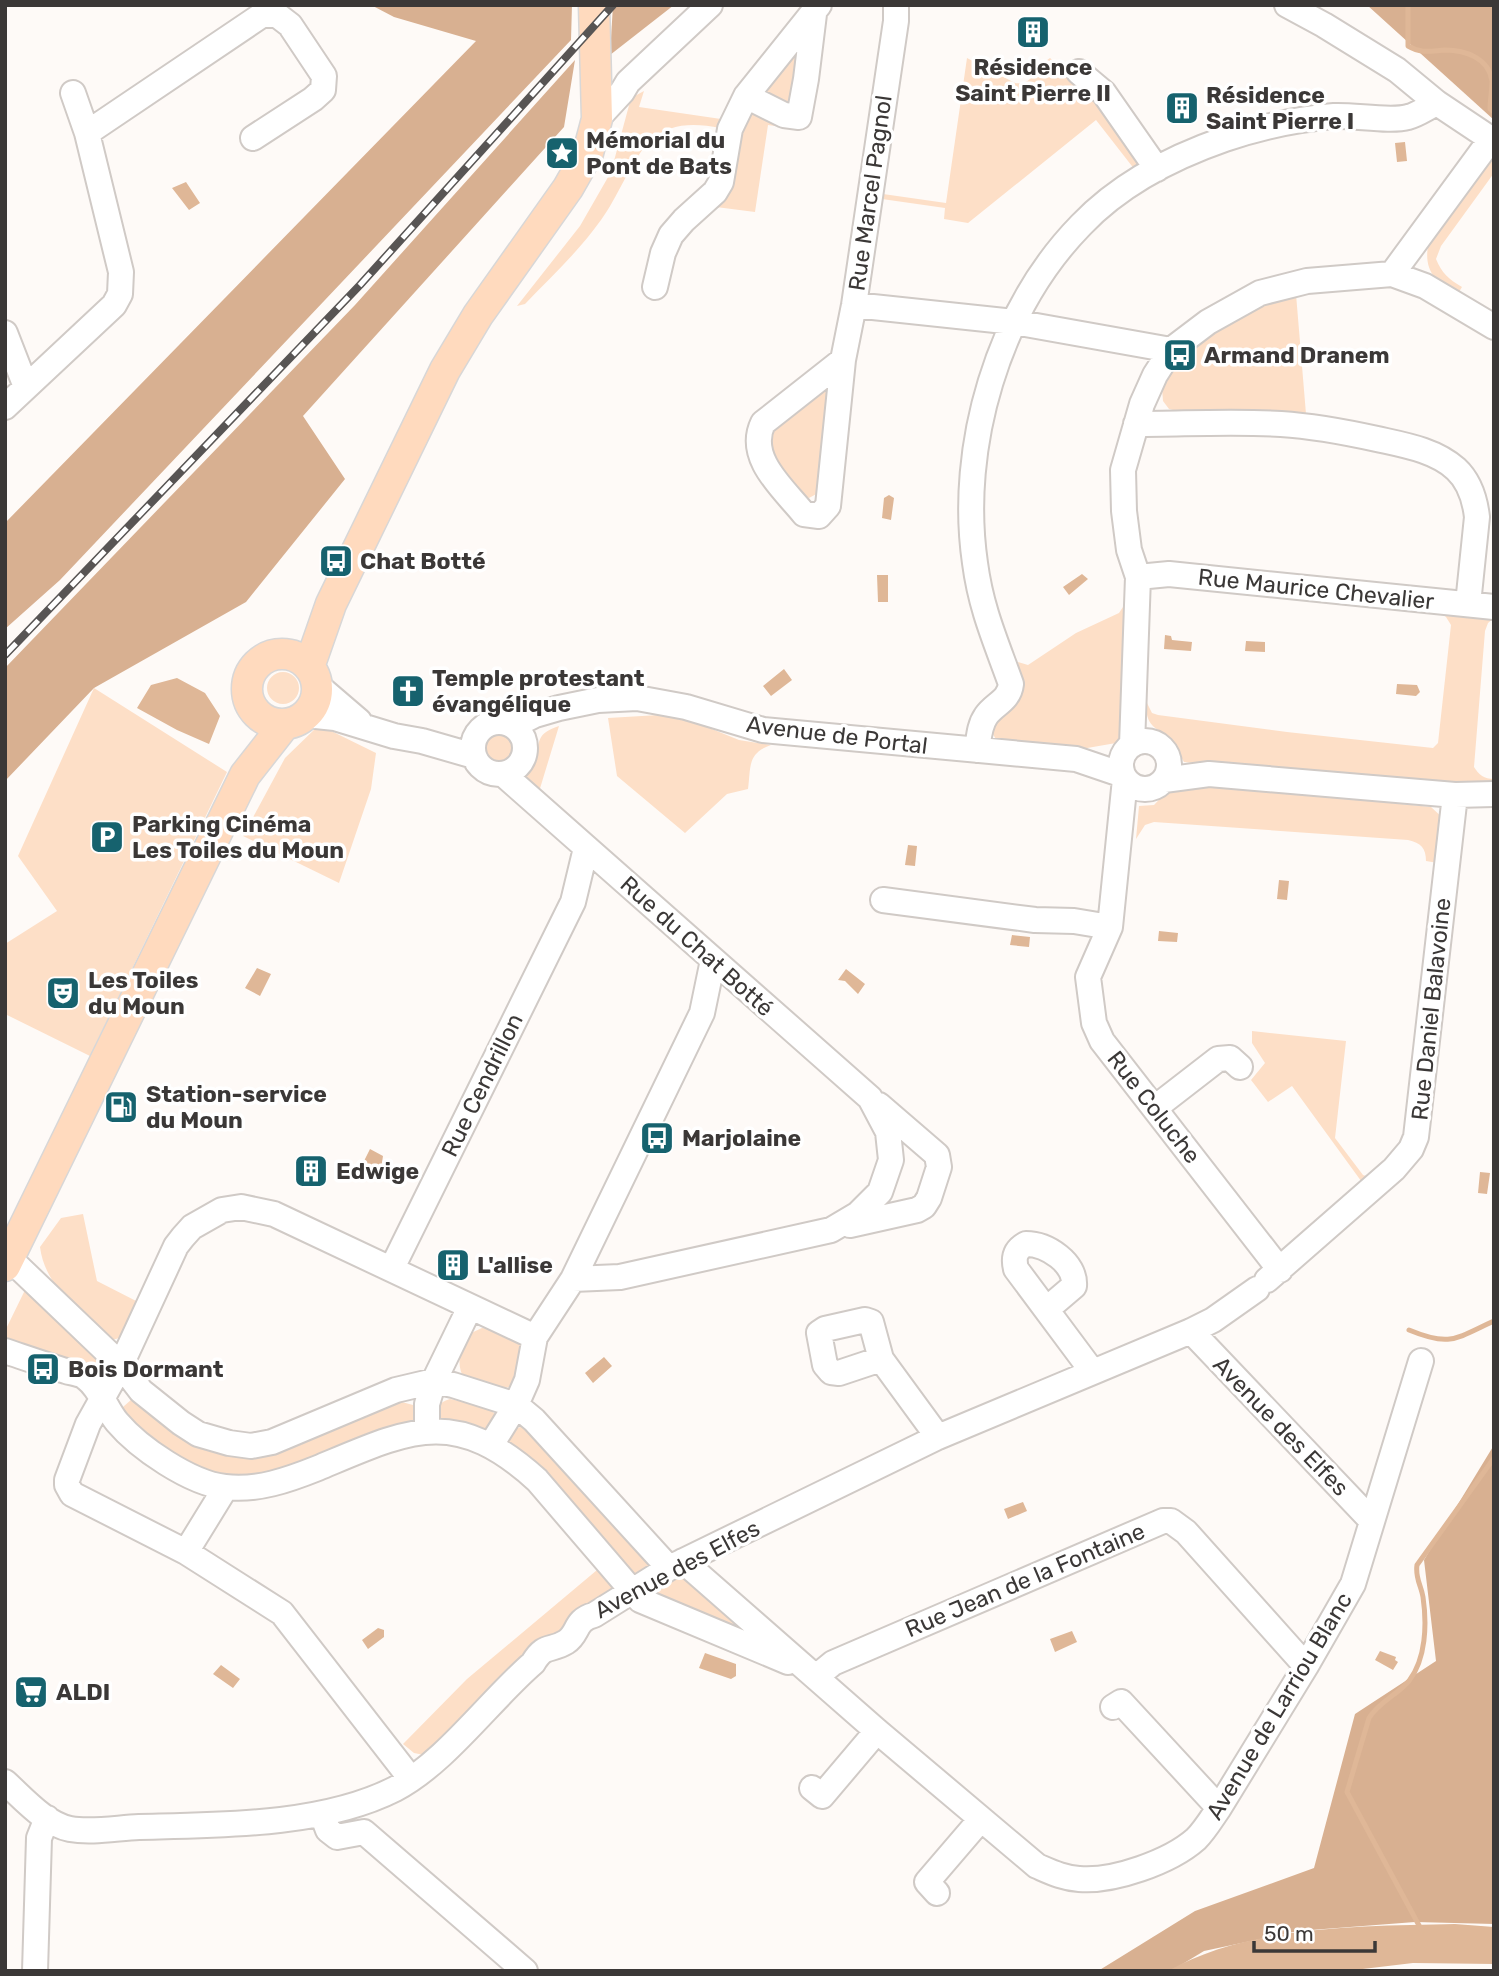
<svg xmlns="http://www.w3.org/2000/svg" width="1499" height="1976" viewBox="0 0 1499 1976" font-family="Rubik,sans-serif">
  <style>
    .green { fill: #fddfc7 }
    .forest { fill: #d8b091 }
    .water { fill: #dfb797 }
    .lines { fill: none; stroke-linecap: round; stroke-linejoin: round }
    .stream { stroke: #dfb797; stroke-width: 5 }
    .minor-casing { stroke: #d0cac6; stroke-width: 28 }
    .major-casing { stroke: #d8d7d7; stroke-width: 33 }
    .minor { stroke: #fff; stroke-width: 24 }
    .major { stroke: #ffdabe; stroke-width: 30 }
    .rail-casing { stroke: #585554; stroke-width: 8 }
    .rail { stroke: #fff; stroke-width: 5; stroke-dasharray: 16; stroke-linecap: butt }
    .labels { text-anchor: middle; dominant-baseline: central; stroke-width: 7; stroke-linejoin: round; paint-order: stroke }
    .poi-label { font-size: 23px; font-weight: bold; fill: #3b3837; stroke: #fff; text-anchor: start }
    .street-label { font-size: 23px; fill: #3b3837; stroke: #fff }
  </style>
  <rect width="100%" height="100%" fill="#fefaf7"/>
  <path class="green" d="M797 52 802 55 788 108 763 95Z
    M967 58 1015 83C1033 86 1035 68 1050 58L1087 89 1143 164 1135 170 1096 120 968 223 944 219 945 208 882 199 883 194 946 203Z
    M644 91 639 107 721 119 720 128C695 123 669 122 649 142 632 159 617 199 601 220 579 251 551 277 525 304L517 306 580 226 611 172 631 98Z
    M753 107 782 127 768 125 755 212 716 207 736 145Z
    M1494 151V173L1441 246 1436 259C1442 273 1448 279 1462 287L1457 295C1431 280 1422 266 1430 237Z
    M1296 294 1306 414 1249 411 1181 412 1169 409 1163 401 1162 388 1171 363 1246 309Z
    M822 381 831 387 820 492 809 498 799 494 766 447 771 421Z
    M1127 601 1123 735 1116 743 1070 751 997 741 988 726C997 717 1022 701 1023 690 1024 683 1019 670 1018 662L1028 665 1076 633 1119 613Z
    M1438 610 1494 618 1488 623 1485 631 1474 767C1479 775 1484 779 1494 779V787L1235 768 1184 762C1180 756 1177 747 1172 742 1153 723 1147 730 1145 699L1152 713 1158 715 1287 732 1433 748 1438 743 1451 625 1446 617Z
    M267 688a16 16 0 1 1 32 0a16 16 0 1 1-32 0Z
    M94 688 227 772 90 1056 5 1014V944L57 911 18 856Z
    M659 715 697 723 739 740 771 745C747 753 751 767 748 789L727 794 685 833 617 776 608 718Z
    M319 725 376 753 371 789 339 883 243 836 285 758Z
    M559 726 538 795C534 789 525 783 526 775 526 770 531 764 533 760 542 740 535 734 559 726Z
    M485 747a14 14 0 1 1 28 0a14 14 0 1 1-28 0Z
    M1187 782 1431 807 1444 819 1438 863 1426 861C1426 848 1421 843 1408 840L1154 822 1145 825 1136 839 1139 806 1154 805 1173 785Z
    M1252 1031 1346 1041 1335 1138 1363 1175 1372 1178 1364 1185 1292 1086 1268 1102 1251 1080 1265 1063 1252 1043Z
    M83 1214 97 1281 142 1304 123 1337 112 1340C83 1314 45 1288 40 1247L61 1218Z
    M25 1290 38 1296 101 1361 100 1367 95 1370 5 1340V1331Z
    M482 1328C498 1328 515 1337 524 1350 522 1358 522 1371 518 1378 508 1398 480 1385 465 1381 455 1363 460 1351 469 1334Z
    M132 1399 210 1447 398 1401 413 1405 417 1411 411 1425 266 1479 211 1474 180 1463 122 1414 123 1407Z
    M450 1399 488 1407 495 1414 493 1424 486 1433 436 1421C435 1408 438 1403 450 1399Z
    M522 1426 529 1429 651 1563 650 1573 638 1580 509 1446 510 1432Z
    M603 1565 615 1589 424 1755 414 1753 403 1744 467 1679Z
    M679 1577 689 1578 755 1637 651 1592Z"/>
  <path class="forest" d="M371 5H572L571 40 60 580 5 629V523L476 41 394 17Z
    M613 5H674L610 55Z
    M1367 5H1494V120Z
    M575 60 564 127 303 416 345 479 246 602 94 688 5 781V668L355 305Z
    M1494 1445V1924L1415 1922 1298 1931 1204 1951 1171 1971H1098L1195 1911 1314 1868 1355 1714 1436 1661 1424 1560Z"/>
  <path class="water" d="M1405 142 1407 161 1397 162 1395 143Z
    M186 182 200 203 189 210 172 188Z
    M889 495 894 498 891 520 882 518 884 498Z
    M1082 574 1088 579 1069 595 1063 587Z
    M877 575H888V602H878Z
    M1165 635 1171 636 1172 640 1192 642 1191 651 1164 649Z
    M1246 641 1265 642V652L1245 651Z
    M784 669 792 680 771 696 763 686Z
    M177 678 205 693 220 716 209 744 177 730 137 708 151 685Z
    M1397 684 1417 685 1420 692 1416 696 1396 694Z
    M908 845 917 846 915 866 905 865Z
    M1279 880 1289 881 1287 900 1277 899Z
    M1159 931 1178 933 1177 942 1158 941Z
    M1012 935 1030 937 1029 947 1010 945Z
    M257 968 271 974 260 996 245 988Z
    M846 969 865 984 858 994 845 981 838 980Z
    M370 1149 383 1156 381 1169 377 1170 363 1163Z
    M1480 1172 1490 1173 1487 1194 1478 1193Z
    M604 1357 612 1366 593 1383 585 1373Z
    M1023 1502 1027 1511 1008 1519 1004 1509Z
    M378 1628 384 1630V1637L368 1649 362 1640Z
    M1072 1631 1077 1642 1055 1652 1050 1639Z
    M1380 1651 1396 1657 1395 1660 1398 1662 1393 1670 1375 1660Z
    M705 1653 736 1664V1676L731 1679 699 1668Z
    M221 1665 240 1679 233 1688 213 1674Z
    M1455 1924 1494 1927V1964L1413 1963 1346 1971H1168C1248 1925 1365 1926 1455 1924Z"/>
  <g class="lines">
    <path class="stream" d="M1408 5V46C1422 54 1430 51 1445 50 1465 50 1489 58 1492 81 1492 90 1490 100 1490 109L1494 112
      M1409 1330C1450 1347 1455 1339 1494 1321
      M1422 1931 1347 1792 1369 1718C1379 1702 1397 1695 1409 1681 1426 1659 1427 1624 1423 1597 1421 1585 1415 1578 1417 1565L1494 1458"/>
    <g class="minor-casing">
      <path id="minor" d="M1287 5 1324 25 1397 70 1437 103 1494 141
        M1079 72 1104 93 1157 169
        M73 93 87 133
        M746 96 784 115 799 117 806 79 814 14
        M597 119 622 92 628 82 710 5
        M1392 274 1491 139
        M655 287 663 253 671 235 684 220 715 192 721 182 730 129 746 96 819 5
        M854 305 1014 322 1171 350
        M5 333 26 387
        M843 360 763 423C746 458 784 489 804 514L819 516 828 506 843 360 854 305 896 21V5
        M5 407 114 305 120 294 121 272 87 133 262 15H277L290 25 324 76 323 90 313 99 253 138
        M1136 424C1184 424 1233 421 1281 424 1313 426 1345 432 1377 439 1404 445 1435 450 1456 469 1469 481 1475 500 1477 517L1468 604
        M1138 577 1169 574 1494 607
        M317 685 359 721
        M306 715 335 718 394 736 422 741 474 756
        M473 748a26 26 0 1 1 52 0a26 26 0 1 1-52 0Z
        M513 726 535 715 559 708 598 700 637 698 686 707 763 730 1076 759 1123 775
        M1121 765a24 24 0 1 1 48 0a24 24 0 1 1-48 0Z
        M1132 745 1138 577 1129 550 1124 511 1123 470 1142 404 1155 375 1171 350 1208 322 1260 293 1307 281 1392 274 1425 286 1494 327
        M977 750C979 738 979 726 986 716 994 704 1009 701 1011 684 996 642 981 609 975 563 958 447 998 310 1081 225 1119 185 1173 157 1225 139 1260 127 1298 119 1334 116 1355 115 1390 122 1408 117 1417 115 1428 107 1437 103
        M503 774 870 1098 888 1132 891 1160 880 1192 858 1214 831 1230 620 1277 573 1279
        M1125 779 1110 927 1088 977 1094 1023 1102 1041 1280 1270
        M1164 780 1209 774 1455 795 1494 794
        M883 900 1035 920 1074 921 1110 927
        M1156 1107 1218 1059 1230 1058 1240 1067
        M850 1225 917 1210 924 1206 929 1198 939 1167 937 1155 879 1105
        M9 1258 121 1365 141 1391 181 1423 198 1434 229 1443 251 1446 272 1442 396 1390 434 1381 453 1385 516 1405 534 1420 669 1568
        M392 1268 573 902 586 848
        M1267 1280 1394 1169 1411 1149 1416 1137 1455 795
        M1047 1309 1074 1286C1076 1263 1047 1244 1026 1244 1015 1250 1013 1257 1016 1269L1092 1371
        M1191 1331 1371 1520
        M5 1351C26 1358 46 1365 66 1371 72 1373 82 1374 86 1378 100 1388 106 1409 117 1422 139 1448 190 1483 225 1487 257 1491 288 1480 318 1468 409 1430 454 1405 537 1480L640 1600 788 1662
        M881 1359 839 1373 831 1372 825 1365 819 1333 825 1329 865 1320 871 1322 881 1359 938 1437
        M427 1430V1404L434 1381 470 1307
        M491 1445 516 1405 527 1380 535 1337 573 1279 702 1013 713 960
        M186 1552 226 1487
        M683 1561 877 1731 1037 1866C1051 1872 1063 1878 1079 1879 1113 1882 1170 1862 1196 1839 1205 1830 1212 1818 1219 1808L1306 1666 1353 1584 1421 1361
        M816 1677 833 1663 1163 1521H1171L1186 1532 1306 1666
        M1113 1707 1121 1702 1219 1808
        M411 1779 282 1613 186 1552 72 1494 67 1485V1480L88 1424 121 1365 176 1246 183 1237 192 1227 222 1210 241 1207 274 1214 535 1337
        M5 1782C23 1798 45 1824 70 1829 91 1833 117 1828 139 1827 220 1825 322 1826 395 1789 445 1763 490 1700 533 1663 545 1643 550 1652 566 1642 579 1634 574 1620 594 1615L669 1568 938 1437 1191 1331 1213 1320 1257 1289
        M812 1788 822 1796 877 1731
        M322 1814 328 1830 337 1837 364 1832 525 1971
        M937 1893 927 1882 981 1819
        M35 1971 39 1838 47 1818"/>
    </g>
    <g class="major-casing">
      <path id="major" d="M247 689a35 35 0 1 1 70 0a35 35 0 1 1-70 0Z
        M309 667 331 604 445 370 478 315 568 188 588 153 597 119 594 5
        M5 1266 245 775 285 724"/>
    </g>
    <use href="#minor" class="minor"/>
    <use href="#major" class="major"/>
    <g class="rail-casing">
      <path id="rail" d="M5 655 360 285 613 5"/>
    </g>
    <use href="#rail" class="rail"/>
  </g>
  <defs>
    <g id="building-square" transform="scale(1.75)"><rect x="-9" y="-9" width="18" height="18" rx="4" fill="#16626e" stroke="#fff"/><path d="M-4-6H4V6H1V3H-1V6H-4ZM-2.5-4.3h1.7v1.8h-1.7ZM.8-4.3h1.7v1.8H.8ZM-2.5-1h1.7V.8h-1.7ZM.8-1h1.7V.8H.8Z" fill="#fff"/></g>
    <g id="sight-square" transform="scale(1.75)"><rect x="-9" y="-9" width="18" height="18" rx="4" fill="#16626e" stroke="#fff"/><path d="M0-6L1.8-2.2L6-1.7L2.9 1.2L3.7 5.4L0 3.3L-3.7 5.4L-2.9 1.2L-6-1.7L-1.8-2.2Z" fill="#fff"/></g>
    <g id="bus-square" transform="scale(1.75)"><rect x="-9" y="-9" width="18" height="18" rx="4" fill="#16626e" stroke="#fff"/><path d="M-5-6H5V4H4V6H2V4H-2V6H-4V4H-5ZM-3.5-4V0h7V-4ZM-3.5 1.2v1.5H-2V1.2ZM2 1.2v1.5H3.5V1.2Z" fill="#fff"/></g>
    <g id="church-square" transform="scale(1.75)"><rect x="-9" y="-9" width="18" height="18" rx="4" fill="#16626e" stroke="#fff"/><path d="M-1.2-6h2.4v3.5h3.3v2.4h-3.3V6h-2.4V-.1h-3.3v-2.4h3.3Z" fill="#fff"/></g>
    <g id="parking-square" transform="scale(1.75)"><rect x="-9" y="-9" width="18" height="18" rx="4" fill="#16626e" stroke="#fff"/><path d="M-3.5-5.5H1a3.5 3.5 0 0 1 0 7H-1V5.5H-3.5ZM-1-3.4V-.6H.8a1.4 1.4 0 0 0 0-2.8Z" fill="#fff"/></g>
    <g id="theatre-square" transform="scale(1.75)"><rect x="-9" y="-9" width="18" height="18" rx="4" fill="#16626e" stroke="#fff"/><path d="M-5-5.5Q0-4 5-5.5V0Q5 5 0 6Q-5 5-5 0ZM-3.3-2.5H-1v1.5H-3.3ZM1-2.5H3.3v1.5H1ZM-2.8 1Q0 5.5 2.8 1Z" fill="#fff"/></g>
    <g id="fuel-square" transform="scale(1.75)"><rect x="-9" y="-9" width="18" height="18" rx="4" fill="#16626e" stroke="#fff"/><path d="M-5.5-6h7V0h2V4h1.3V-2.5L3-4.5l.8-.8L6-3V5H2.5V1h-1V6h-7ZM-4.2-4.7v3.2H.2V-4.7Z" fill="#fff"/></g>
    <g id="supermarket-square" transform="scale(1.75)"><rect x="-9" y="-9" width="18" height="18" rx="4" fill="#16626e" stroke="#fff"/><path d="M-6-5.5h2.5l.6 2H6L4.5 2H-2.5L-4.4-4H-6ZM-1.5 3.2a1.3 1.3 0 1 0 .1 0ZM3 3.2a1.3 1.3 0 1 0 .1 0Z" fill="#fff"/></g>
  </defs>
  <g fill-rule="evenodd">
    <use href="#building-square" x="1033" y="32"/>
    <use href="#building-square" x="1182" y="108"/>
    <use href="#sight-square" x="562" y="153"/>
    <use href="#bus-square" x="1180" y="355"/>
    <use href="#bus-square" x="336" y="561"/>
    <use href="#church-square" x="408" y="691"/>
    <use href="#parking-square" x="107" y="837"/>
    <use href="#theatre-square" x="63" y="993"/>
    <use href="#fuel-square" x="121" y="1107"/>
    <use href="#bus-square" x="657" y="1138"/>
    <use href="#building-square" x="311" y="1171"/>
    <use href="#building-square" x="453" y="1265"/>
    <use href="#bus-square" x="43" y="1369"/>
    <use href="#supermarket-square" x="31" y="1692"/>
  </g>
  <g class="labels">
    <g class="poi-label">
      <text x="1033" y="67" text-anchor="middle">Résidence<tspan x="1033" dy="26">Saint Pierre II</tspan></text>
      <text x="1206" y="95">Résidence<tspan x="1206" dy="26">Saint Pierre I</tspan></text>
      <text x="586" y="140">Mémorial du<tspan x="586" dy="26">Pont de Bats</tspan></text>
      <text x="1204" y="355">Armand Dranem</text>
      <text x="360" y="561">Chat Botté</text>
      <text x="432" y="678">Temple protestant<tspan x="432" dy="26">évangélique</tspan></text>
      <text x="132" y="824">Parking Cinéma<tspan x="132" dy="26">Les Toiles du Moun</tspan></text>
      <text x="88" y="980">Les Toiles<tspan x="88" dy="26">du Moun</tspan></text>
      <text x="146" y="1094">Station-service<tspan x="146" dy="26">du Moun</tspan></text>
      <text x="682" y="1138">Marjolaine</text>
      <text x="336" y="1171">Edwige</text>
      <text x="477" y="1265">L'allise</text>
      <text x="68" y="1369">Bois Dormant</text>
      <text x="56" y="1692">ALDI</text>
    </g>
    <g class="street-label">
      <text transform="translate(870 193) rotate(-82)">Rue Marcel Pagnol</text>
      <text transform="translate(1316 589) rotate(6)">Rue Maurice Chevalier</text>
      <text transform="translate(837 735) rotate(7)">Avenue de Portal</text>
      <text transform="translate(697 946) rotate(42)">Rue du Chat Botté</text>
      <text transform="translate(1431 1009) rotate(-84)">Rue Daniel Balavoine</text>
      <text transform="translate(482 1085) rotate(-64)">Rue Cendrillon</text>
      <text transform="translate(1154 1107) rotate(52)">Rue Coluche</text>
      <text transform="translate(1281 1426) rotate(46)">Avenue des Elfes</text>
      <text transform="translate(677 1569) rotate(-28)">Avenue des Elfes</text>
      <text transform="translate(1025 1580) rotate(-23)">Rue Jean de la Fontaine</text>
      <text transform="translate(1279 1706) rotate(-59)">Avenue de Larriou Blanc</text>
    </g>
  </g>
  <rect width="1499" height="1976" fill="none" stroke="#3b3837" stroke-width="14"/>
  <path d="M1254 1941v10h121v-10" fill="none" stroke="#3b3837" stroke-width="3.5"/>
  <text x="1264" y="1941" font-size="21" fill="#3b3837" stroke="#ffffff" stroke-width="5" paint-order="stroke">50 m</text>
</svg>
